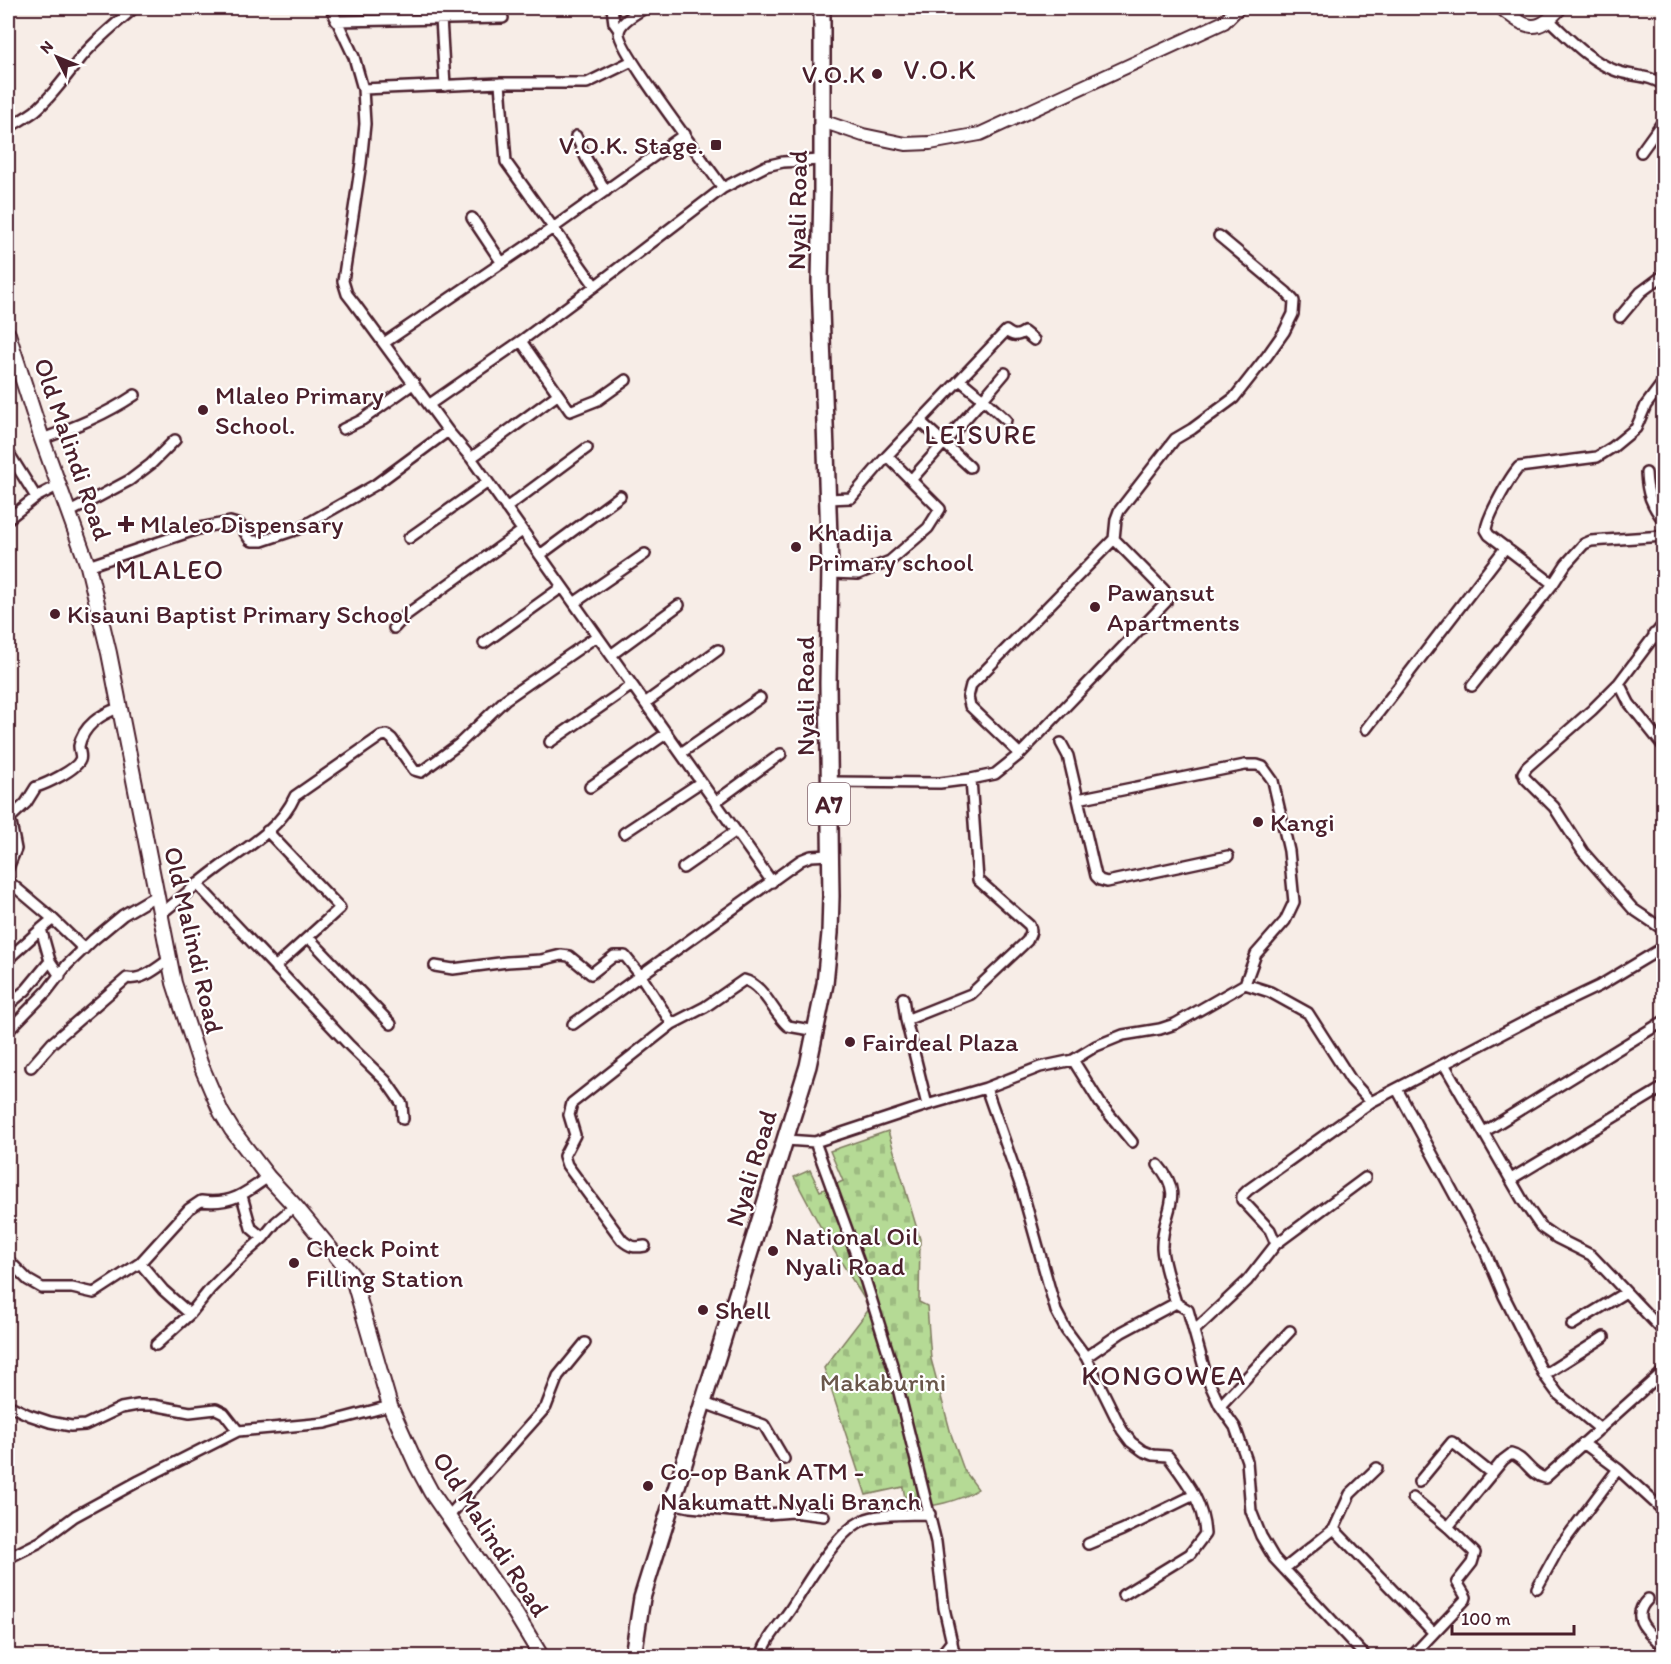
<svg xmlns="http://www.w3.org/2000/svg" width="1671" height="1664" viewBox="0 0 1671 1664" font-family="Itim,sans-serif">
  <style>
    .cemetery { fill: url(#cemetery-stones); stroke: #807c60; stroke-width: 1.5 }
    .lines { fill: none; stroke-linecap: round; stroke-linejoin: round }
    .minor-casing { stroke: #4a1f2b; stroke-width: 14 }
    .tertiary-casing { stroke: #4a1f2b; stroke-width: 16 }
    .secondary-casing { stroke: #4a1f2b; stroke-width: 18 }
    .trunk-casing { stroke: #4a1f2b; stroke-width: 20 }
    .minor { stroke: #fff; stroke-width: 9 }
    .tertiary { stroke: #fff; stroke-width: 12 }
    .secondary { stroke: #fff; stroke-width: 14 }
    .trunk { stroke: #fff; stroke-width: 15 }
    .poi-dot { fill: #4a1f2b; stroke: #fff; stroke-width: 2 }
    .labels { text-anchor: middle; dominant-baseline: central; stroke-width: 4.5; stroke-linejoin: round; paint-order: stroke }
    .shield { fill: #fff; stroke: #80626b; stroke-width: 1.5 }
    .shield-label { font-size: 24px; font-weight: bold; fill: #4a1f2b }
    .poi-label { font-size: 26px; fill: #4a1f2b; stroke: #fff; text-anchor: start }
    .street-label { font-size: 26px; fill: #4a1f2b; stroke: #fff }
    .park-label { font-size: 26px; fill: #6a574b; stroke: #fff }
    .neighbourhood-label { font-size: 27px; letter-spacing: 1.5px; fill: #4a1f2b; stroke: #fff }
    .quarter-label { font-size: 28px; letter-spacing: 1.5px; fill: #4a1f2b; stroke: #fff }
  </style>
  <defs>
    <pattern id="cemetery-stones" width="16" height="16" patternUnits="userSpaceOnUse" patternTransform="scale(1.5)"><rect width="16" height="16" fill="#b5da95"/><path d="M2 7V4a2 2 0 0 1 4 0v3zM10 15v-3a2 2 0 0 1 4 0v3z" fill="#9dbb81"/></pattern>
  </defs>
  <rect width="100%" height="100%" fill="#f7ede7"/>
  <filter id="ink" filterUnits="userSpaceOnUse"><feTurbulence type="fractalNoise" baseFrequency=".0167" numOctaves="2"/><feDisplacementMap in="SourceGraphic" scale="12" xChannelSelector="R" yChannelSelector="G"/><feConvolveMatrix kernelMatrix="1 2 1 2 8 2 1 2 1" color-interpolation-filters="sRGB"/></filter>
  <g filter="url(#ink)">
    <path class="cemetery" d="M888 1131 920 1239 919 1302 927 1306 931 1359 951 1434 964 1470 978 1489C957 1503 931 1506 907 1509L903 1487 866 1495 824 1368 870 1308 828 1241 794 1177 810 1170 820 1191 843 1181 830 1151Z"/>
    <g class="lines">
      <g class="minor-casing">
        <path id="minor" d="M331 8 354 57 363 89
          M612 8 614 23 619 30
          M645 8C637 13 620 21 619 32 617 49 708 166 723 188
          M441 18 445 86
          M1549 20C1569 38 1588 60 1614 70 1630 77 1648 74 1664 85
          M336 21 503 18
          M632 61 587 83H500L363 89 365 124 361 163 343 281 347 294 354 303 448 431 471 458 772 882
          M500 83 506 162 595 286
          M8 128C17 122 27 117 35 111 52 97 67 75 80 59 95 40 116 24 134 8
          M576 136 587 160 606 191
          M1641 152 1664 120
          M472 218 502 263
          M1620 317 1641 292 1661 277
          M521 341 570 411 598 400 626 380
          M384 343 553 228 685 134
          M960 380 983 399 1005 373
          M430 404 521 341 595 286 723 188 766 166 783 162 821 160
          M920 421 970 467
          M343 429 362 420 414 383
          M42 439C75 427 105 415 135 395
          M8 452 36 497
          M887 456 1006 331C1013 336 1016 337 1024 332L1034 340
          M471 458 557 395
          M1646 473C1647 493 1651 505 1664 521
          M911 480 983 399 1006 420
          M828 499 851 498 887 456 940 509 928 528 890 561 858 574 830 573
          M506 508 587 448
          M70 512 130 480 151 464 175 440
          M8 519 36 497 59 485
          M409 538 488 482
          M540 555 620 496
          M88 566 204 527 230 522 240 525 250 540 253 541H262L298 529 375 485 448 431
          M1553 584 1489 535 1486 530C1487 517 1510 477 1519 467L1597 457 1613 447 1636 428 1646 405 1664 381
          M574 603 645 554
          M1664 623 1619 683 1629 703 1664 747
          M394 628 406 615 522 531
          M1654 634 1664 644
          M484 643 562 587
          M611 655 679 605
          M1619 683 1592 710 1527 767 1523 773 1525 778 1554 807 1583 852 1633 909 1664 930
          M1472 686 1553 584 1566 564 1584 544 1591 541 1664 536
          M645 703 718 650
          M1366 729 1506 547
          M550 742 632 685
          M1061 743 1068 756 1096 876 1100 880 1107 882 1228 856
          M681 753 760 698
          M1020 754 970 706 968 697 971 685 1114 539 1116 519 1119 511 1175 439 1192 429 1234 398 1267 356 1284 332 1293 314 1294 301 1286 292 1219 236
          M829 782 940 783 971 779 995 774 1020 754 1166 602 1167 596 1164 590 1114 539
          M590 787 667 733
          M715 802 781 754
          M8 820 26 803 36 787C46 784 76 770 80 760 82 756 79 751 79 746 83 726 101 714 119 708
          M267 831 340 908 275 967
          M624 833 701 782
          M8 868 16 849 10 818
          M683 868 736 831
          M8 881 53 919 84 949
          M197 884 350 1046 386 1081 402 1104 403 1119
          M162 913C180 899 198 883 217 869 245 848 280 830 295 796L381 736 387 735 392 739 414 770 421 772 459 744 506 699 597 636
          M53 919 41 929 50 961 60 976
          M309 938 391 1024
          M8 959 41 929
          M435 966 453 969 507 962 541 960 561 955 569 956 591 974 614 956H625L641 976 672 1024
          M1245 984 1270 992 1308 1013 1351 1080 1371 1102
          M903 998 906 1020 927 1105
          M8 1005 26 990 50 961
          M906 1020 971 994 1027 941C1030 935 1033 931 1029 925L978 880 971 779
          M573 1024 801 860 811 856 830 855
          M8 1031 47 991 67 965 93 940 123 915 157 895
          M1073 1060 1100 1103 1132 1142
          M1444 1064 1523 1201 1541 1227 1557 1238 1591 1255 1664 1332
          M31 1067 52 1043 127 978C143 981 158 967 171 958
          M986 1088 1040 1067 1073 1060 1096 1046 1123 1035 1160 1029 1175 1024 1245 984 1256 954 1285 921 1294 902 1289 851 1273 781 1263 767 1257 765H1245L1078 799
          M1397 1089 1485 1251 1504 1296 1544 1375 1558 1394 1600 1429
          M1484 1132 1664 1021
          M786 1140 815 1142 927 1105 986 1088 1022 1190 1056 1311 1066 1330 1086 1357 1122 1430 1131 1442 1143 1451 1153 1455 1168 1456C1187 1482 1203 1501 1205 1534L1190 1554 1123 1595
          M815 1142 865 1279 893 1368 936 1542 944 1608 955 1656
          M1158 1165C1187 1198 1161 1212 1162 1248 1163 1267 1171 1285 1176 1303
          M1511 1179 1664 1087
          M242 1196 251 1228 263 1238
          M1276 1244 1365 1178
          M645 1246C634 1248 630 1247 622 1240L567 1165 564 1156 575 1135 569 1115 572 1103 672 1024 705 1007 744 980C764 985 773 1013 788 1026L816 1031
          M8 1260 28 1280 42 1288H72L94 1293 140 1263
          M190 1314 163 1290 140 1263 189 1209 201 1201C230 1205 245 1194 268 1177
          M1572 1325 1626 1292
          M1194 1331 1247 1281 1276 1244 1270 1230 1242 1200V1196L1248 1190 1371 1102 1538 1015 1599 986 1664 947
          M156 1345 190 1314 211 1288 245 1254 263 1238 276 1222 295 1206
          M1086 1357 1122 1332 1176 1303 1188 1310 1207 1378 1220 1406 1235 1427 1247 1461 1251 1511 1261 1536 1274 1558 1365 1656
          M1544 1375 1604 1337
          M704 1403 764 1425 784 1459
          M8 1405 29 1415 50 1422 71 1426 85 1425 121 1408 138 1405H153L190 1412 216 1409 224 1413 238 1431
          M1220 1406 1290 1331
          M1583 1443 1618 1469 1664 1511
          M1419 1482 1452 1442 1492 1474
          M1413 1498 1448 1527
          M671 1503 690 1507 742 1512 767 1514 793 1512 824 1516
          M448 1517 546 1407 558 1376 585 1343
          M1334 1529 1350 1494 1377 1468
          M1088 1544 1122 1530 1194 1495
          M8 1558 40 1542 75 1516 139 1481 238 1431 325 1423 390 1406
          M1284 1569 1334 1529 1433 1632
          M1537 1588 1559 1548 1618 1469
          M1648 1599C1628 1619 1649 1632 1664 1647
          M761 1656C767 1638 779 1626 790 1610 806 1586 837 1529 866 1519 885 1513 910 1515 930 1514
          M940 1656 952 1641
          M1412 1656 1465 1600 1466 1597 1457 1582 1472 1563 1475 1553 1448 1527 1503 1460 1511 1454C1525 1457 1530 1475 1545 1478L1664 1371"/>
      </g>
      <g class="tertiary-casing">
        <path id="tertiary" d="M1501 8C1527 29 1537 35 1560 8
          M822 121 863 135 906 144 930 143 980 134 1224 22 1238 8"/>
      </g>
      <g class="secondary-casing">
        <path id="secondary" d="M8 334 42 439 88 566 109 653 174 983 200 1063 221 1112 232 1130 268 1177 295 1206 352 1275 390 1406 417 1466 431 1492 515 1613 541 1656"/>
      </g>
      <g class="trunk-casing">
        <path id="trunk" d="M633 1656 642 1598 808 1066 825 984 830 933 831 896 828 683 830 566 820 281 822 190V8"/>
      </g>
      <use href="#minor" class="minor"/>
      <use href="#tertiary" class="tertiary"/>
      <use href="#secondary" class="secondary"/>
      <use href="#trunk" class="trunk"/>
    </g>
  </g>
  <g class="poi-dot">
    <circle cx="877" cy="74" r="6"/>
    <rect x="710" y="139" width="12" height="12" rx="3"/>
    <circle cx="203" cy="410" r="6"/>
    <path d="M123 515h6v6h6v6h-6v6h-6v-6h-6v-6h6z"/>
    <circle cx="796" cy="547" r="6"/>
    <circle cx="1095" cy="607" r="6"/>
    <circle cx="55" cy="614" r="6"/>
    <circle cx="1258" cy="822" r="6"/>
    <circle cx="850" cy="1042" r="6"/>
    <circle cx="773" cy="1251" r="6"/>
    <circle cx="294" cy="1263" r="6"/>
    <circle cx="703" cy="1310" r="6"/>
    <circle cx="648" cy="1486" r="6"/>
  </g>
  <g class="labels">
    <rect class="shield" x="808" y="783" width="42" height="42" rx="4.5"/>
    <g class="shield-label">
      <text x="829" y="804">A7</text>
    </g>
    <g class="poi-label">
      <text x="865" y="74" text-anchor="end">V.O.K</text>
      <text x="704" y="145" text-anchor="end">V.O.K. Stage.</text>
      <text x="215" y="395">Mlaleo Primary<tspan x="215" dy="30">School.</tspan></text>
      <text x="140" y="524">Mlaleo Dispensary</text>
      <text x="808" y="532">Khadija<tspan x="808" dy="30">Primary school</tspan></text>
      <text x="1107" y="592">Pawansut<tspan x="1107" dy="30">Apartments</tspan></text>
      <text x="67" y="614">Kisauni Baptist Primary School</text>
      <text x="1270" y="822">Kangi</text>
      <text x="862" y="1042">Fairdeal Plaza</text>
      <text x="785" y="1236">National Oil<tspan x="785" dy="30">Nyali Road</tspan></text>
      <text x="306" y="1248">Check Point<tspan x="306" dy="30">Filling Station</tspan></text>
      <text x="715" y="1310">Shell</text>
      <text x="660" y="1471">Co-op Bank ATM -<tspan x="660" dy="30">Nakumatt Nyali Branch</tspan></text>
    </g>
    <g class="street-label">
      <text transform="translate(797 210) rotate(-89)">Nyali Road</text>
      <text transform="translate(73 449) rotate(71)">Old Malindi Road</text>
      <text transform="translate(805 696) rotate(-90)">Nyali Road</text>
      <text transform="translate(194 940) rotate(77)">Old Malindi Road</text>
      <text transform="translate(751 1168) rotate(-73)">Nyali Road</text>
      <text transform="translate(491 1534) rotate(57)">Old Malindi Road</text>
    </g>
    <g class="park-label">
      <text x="883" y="1382">Makaburini</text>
    </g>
    <g class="neighbourhood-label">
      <text x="940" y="69">V.O.K</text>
      <text x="981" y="434">LEISURE</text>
      <text x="170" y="569">MLALEO</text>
    </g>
    <g class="quarter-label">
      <text x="1164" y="1375">KONGOWEA</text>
    </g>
  </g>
  <rect width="1671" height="1664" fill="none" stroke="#fff" stroke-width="30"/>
  <rect x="15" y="15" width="1641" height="1634" fill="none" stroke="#4a1f2b" stroke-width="2" filter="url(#ink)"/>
  <g transform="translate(57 57) rotate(313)" stroke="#ffffff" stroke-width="4.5" paint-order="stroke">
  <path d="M0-4.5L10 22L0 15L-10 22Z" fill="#4a1f2b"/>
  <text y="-9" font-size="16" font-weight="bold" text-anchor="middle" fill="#4a1f2b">N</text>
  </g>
  <path d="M1452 1625v9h122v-9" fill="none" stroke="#4a1f2b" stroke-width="3"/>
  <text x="1461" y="1625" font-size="18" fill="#4a1f2b" stroke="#ffffff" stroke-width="4.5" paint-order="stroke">100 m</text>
</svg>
